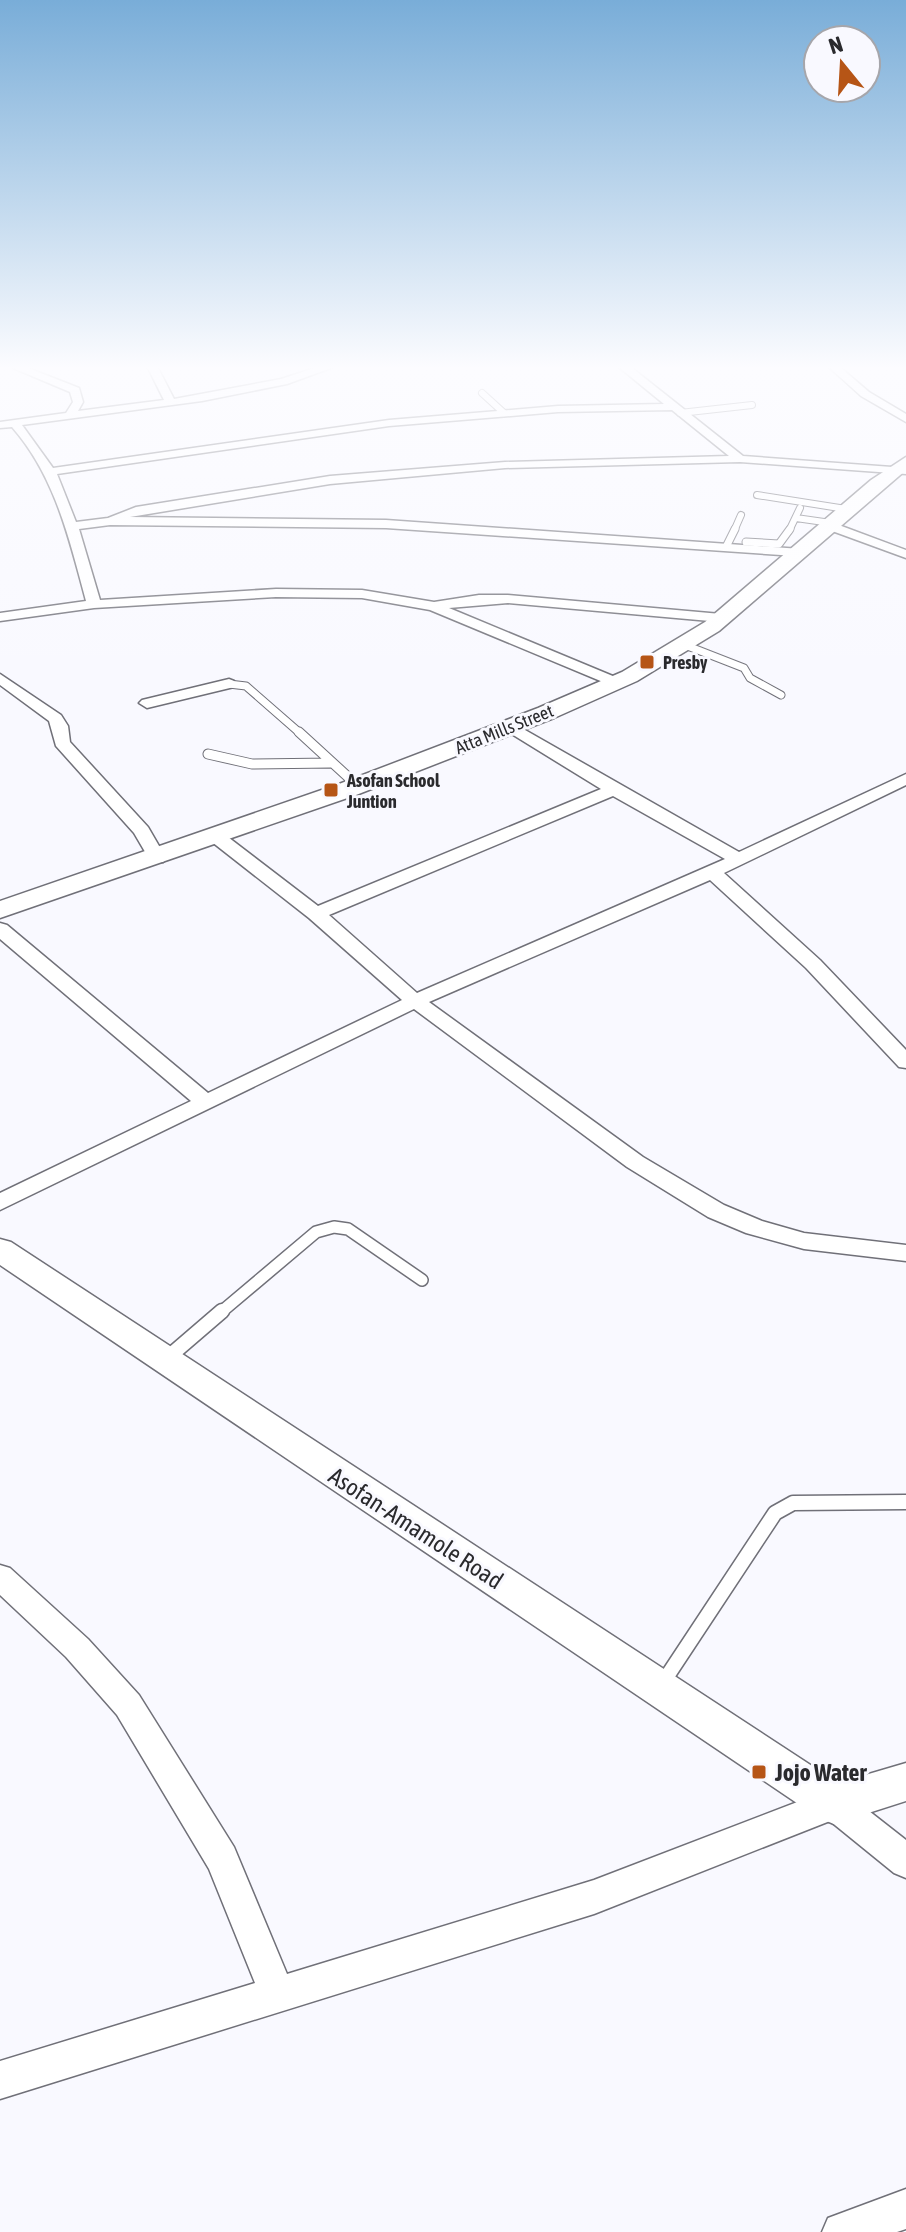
<svg xmlns="http://www.w3.org/2000/svg" width="906" height="2232" viewBox="0 0 906 2232" font-family="'Asap Condensed',sans-serif">
  <style>
    .lines { fill: none; stroke-linecap: round; stroke-linejoin: round }
    .service-far4-casing { stroke: #707078; stroke-width: 8 }
    .service-far3-casing { stroke: #707078; stroke-width: 9 }
    .service-far2-casing { stroke: #707078; stroke-width: 11 }
    .service-far1-casing { stroke: #707078; stroke-width: 14 }
    .service-casing { stroke: #707078; stroke-width: 17 }
    .minor-casing { stroke: #707078; stroke-width: 3 }
    .tertiary-casing { stroke: #707078; stroke-width: 3 }
    .secondary-casing { stroke: #707078; stroke-width: 3 }
    .service-far4 { stroke: #fff; stroke-width: 6 }
    .service-far3 { stroke: #fff; stroke-width: 7 }
    .service-far2 { stroke: #fff; stroke-width: 9 }
    .service-far1 { stroke: #fff; stroke-width: 11 }
    .service { stroke: #fff; stroke-width: 14 }
    .minor { fill: #fff; fill-rule: evenodd }
    .tertiary { fill: #fff; fill-rule: evenodd }
    .secondary { fill: #fff; fill-rule: evenodd }
    .poi-dot { fill: #b65516; stroke: #f9f9ff; stroke-width: 3 }
    .labels { text-anchor: middle; dominant-baseline: central; stroke-width: 6; stroke-linejoin: round; paint-order: stroke }
    .far-poi-label { font-size: 18px; font-weight: bold; fill: #2a2a2d; stroke: #f9f9ff; text-anchor: start }
    .far-street-label { font-size: 18px; fill: #2a2a2d; stroke: #f9f9ff }
    .near-street-label { font-size: 24px; fill: #2a2a2d; stroke: #f9f9ff }
    .near-poi-label { font-size: 24px; font-weight: bold; fill: #2a2a2d; stroke: #f9f9ff; text-anchor: start }
  </style>
  <rect width="100%" height="100%" fill="#f9f9ff"/>
  <g class="lines">
    <g class="service-far4-casing">
      <path id="service-far4" d="M482 393 504 413
        M680 413 752 405
        M757 495 846 509
        M796 518 831 523
        M734 531 741 515
        M789 531 800 508"/>
    </g>
    <g class="service-far3-casing">
      <path id="service-far3" d="M746 542 779 544 790 529
        M726 547 735 529
        M685 645 744 668 750 678 781 695
        M229 684 246 686 301 734"/>
    </g>
    <g class="service-far2-casing">
      <path id="service-far2" d="M299 732 359 787
        M208 754 252 764 331 763"/>
    </g>
    <g class="service-far1-casing">
      <path id="service-far1" d="M220 1313 316 1232 334 1227 348 1229 422 1280"/>
    </g>
    <g class="service-casing">
      <path id="service" d="M165 1360 222 1311
        M662 1684 775 1513 793 1503 906 1502"/>
    </g>
    <g class="minor-casing">
      <path id="minor" d="M13 368H28L79 388 83 402 78 411 164 400 148 368H158L174 399 281 379 315 368H331L287 384 202 401 22 425 53 468 389 420 558 406 664 404 620 368H632L743 456 906 468V474L740 462 505 468 330 484 130 517 386 520 801 549V555L796 556 386 528 110 525 79 529 100 600 276 589 362 590 434 602 479 595H508L721 614 728 618 721 622 508 603 449 608 620 679V685L615 687 430 610 362 598 276 597 94 608 0 621V613L86 601C69 538 55 476 12 427L0 428V422L66 413 73 402 70 392ZM672 410 729 456 505 462 330 476 136 507 108 518 76 522 57 474 389 426 558 412Z
        M830 368H841L869 392 906 414V422L861 396Z
        M828 521 906 550V558L824 528V522Z
        M0 674 61 715 68 726 70 742 148 827 166 858 163 862H151L134 833 56 746 49 721 0 685Z
        M229 679 234 681V687L147 708 139 703 142 700Z
        M511 722 739 852 906 774V785L724 873 820 960 906 1050V1068L899 1067 806 968 710 880 429 1002 643 1157 724 1205 762 1221 804 1233 906 1245V1261L804 1249 746 1233 708 1217 627 1167 414 1009 0 1210V1193L191 1101 0 939V923L7 925 208 1093 402 1000 309 918 212 842 209 838 212 834H224L318 906 601 789 505 730V724ZM613 796 725 859 417 993 329 915Z
        M0 1565 10 1568 88 1639 139 1695 234 1847 287 1974 594 1880 834 1788 846 1793 906 1840V1878L894 1873 830 1821 594 1914 0 2099V2061L255 1983 209 1869 117 1715 66 1657 0 1595Z
        M906 2189V2229L897 2232H822L828 2218Z"/>
    </g>
    <g class="tertiary-casing">
      <path id="tertiary" d="M0 1239 11 1242 838 1783 906 1763V1801L834 1824 819 1818 0 1265Z"/>
    </g>
    <g class="secondary-casing">
      <path id="secondary" d="M906 457V470L719 631 637 681 554 718 356 795 0 918V901L339 784 538 708 622 672 705 622 871 480Z"/>
    </g>
    <use href="#service-far4" class="service-far4"/>
    <use href="#service-far3" class="service-far3"/>
    <use href="#service-far2" class="service-far2"/>
    <use href="#service-far1" class="service-far1"/>
    <use href="#service" class="service"/>
    <use href="#minor" class="minor"/>
    <use href="#tertiary" class="tertiary"/>
    <use href="#secondary" class="secondary"/>
  </g>
  <linearGradient id="sky" x2="0" y2="1"><stop stop-color="#79add8"/><stop offset="0.54" stop-color="#fcfcff"/><stop offset="1" stop-color="#fcfcff" stop-opacity="0"/></linearGradient>
  <rect width="906" height="681" fill="url(#sky)"/>
  <g class="poi-dot">
    <rect x="639" y="654" width="16" height="16" rx="4"/>
    <rect x="323" y="782" width="16" height="16" rx="4"/>
    <rect x="751" y="1764" width="16" height="16" rx="4"/>
  </g>
  <g class="labels">
    <g class="far-poi-label">
      <text x="663" y="662">Presby</text>
      <text x="347" y="780">Asofan School<tspan x="347" dy="21">Juntion</tspan></text>
    </g>
    <g class="far-street-label">
      <text transform="translate(504 729) rotate(-22)">Atta Mills Street</text>
    </g>
    <g class="near-street-label">
      <text transform="translate(416 1528) rotate(33)">Asofan-Amamole Road</text>
    </g>
    <g class="near-poi-label">
      <text x="775" y="1772">Jojo Water</text>
    </g>
  </g>
  <g transform="translate(842 64) rotate(342)"><circle r="38" fill="#f9f9ff" stroke="#a6a6ab" stroke-width="2"/>
  <path d="M0-6L14 30L0 20L-14 30Z" fill="#b65516"/>
  <text y="-12" font-size="22" font-weight="bold" text-anchor="middle" fill="#2a2a2d">N</text>
  </g>
</svg>
